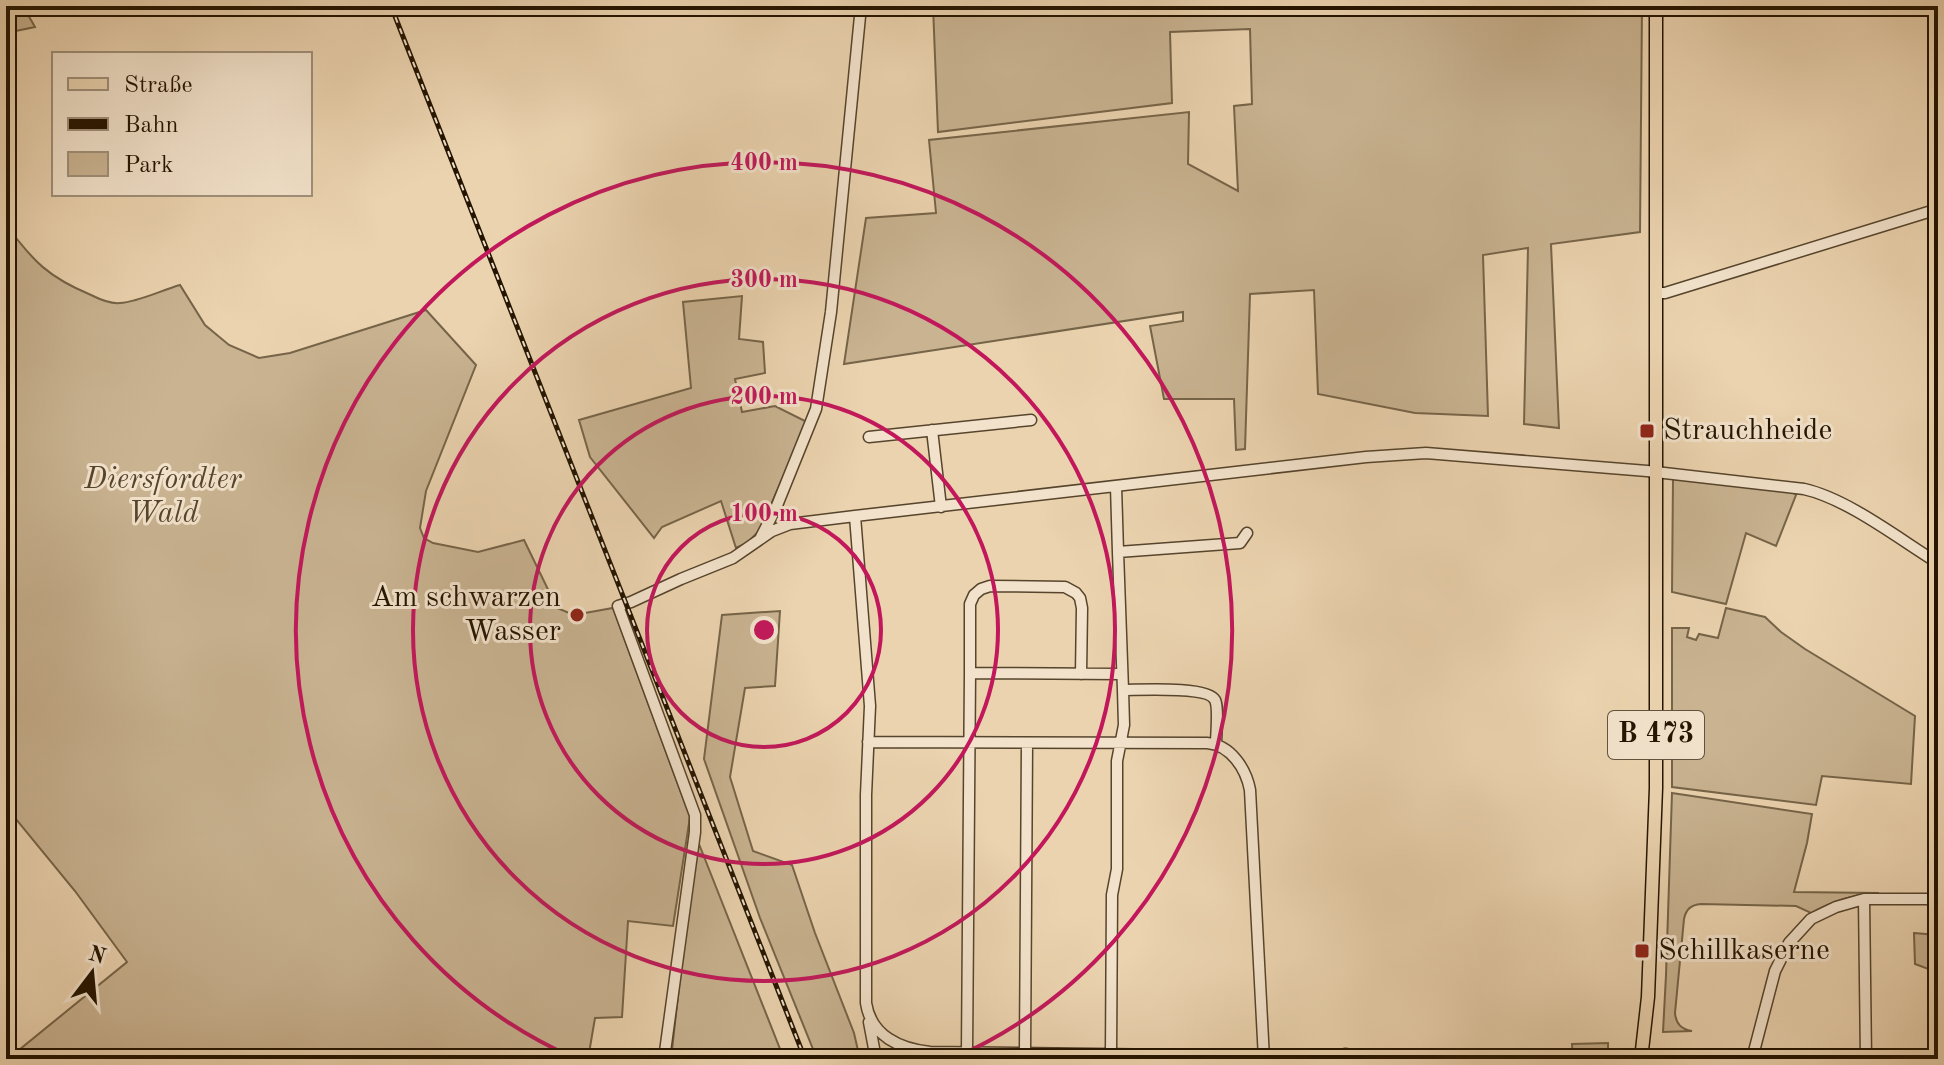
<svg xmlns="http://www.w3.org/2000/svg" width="1944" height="1065" viewBox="0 0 1944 1065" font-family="'Old Standard TT',serif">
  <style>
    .green { fill: #c9b391; stroke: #766448; stroke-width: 2 }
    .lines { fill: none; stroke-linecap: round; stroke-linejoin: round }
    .minor-casing { stroke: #56442c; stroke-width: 13 }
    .major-casing { stroke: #241400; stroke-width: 15 }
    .minor { stroke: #f2e2cb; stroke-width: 10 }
    .major { stroke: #ebd3af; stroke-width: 12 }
    .rail-casing { stroke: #241400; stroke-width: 5 }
    .rail { stroke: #f2e2cb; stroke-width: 2; stroke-dasharray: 6; stroke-linecap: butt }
    .ring { fill: none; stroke: #c2185b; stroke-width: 4 }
    .poi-dot { fill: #8f2418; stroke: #f2e2cb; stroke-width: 3 }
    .labels { text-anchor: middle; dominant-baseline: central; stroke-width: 6; stroke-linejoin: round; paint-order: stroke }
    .shield { fill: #f2e2cb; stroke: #62523d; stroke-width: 2 }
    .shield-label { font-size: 28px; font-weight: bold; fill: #241400 }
    .poi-label { font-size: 30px; fill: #241400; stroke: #f2e2cb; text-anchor: start }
    .park-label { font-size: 30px; font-style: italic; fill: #56442c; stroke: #f2e2cb }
    .centre { fill: #c2185b; stroke: #f2e2cb; stroke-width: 4 }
    .ring-label { font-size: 24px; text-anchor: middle; font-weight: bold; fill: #c2185b; stroke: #f2e2cb; stroke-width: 6; stroke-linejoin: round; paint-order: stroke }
  </style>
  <rect width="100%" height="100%" fill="#ebd3af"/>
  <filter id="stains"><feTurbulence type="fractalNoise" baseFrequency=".0025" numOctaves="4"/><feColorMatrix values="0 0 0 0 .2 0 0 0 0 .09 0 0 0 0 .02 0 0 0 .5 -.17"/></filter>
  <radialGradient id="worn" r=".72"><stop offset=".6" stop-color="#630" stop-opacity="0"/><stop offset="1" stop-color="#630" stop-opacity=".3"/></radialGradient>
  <path class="green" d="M6 6H23L35 27 6 33Z
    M933 6H1250L1251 14 1333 6H1642L1640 232 1551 244 1559 428 1524 424 1528 248 1483 255 1488 416 1415 413 1318 394 1314 290 1250 294 1245 449 1236 450 1234 399H1164L1150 326 1183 321V312L844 364 866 218 936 213 929 140 1189 112 1188 164 1238 191 1234 106 1252 104 1250 29 1170 32 1172 103 938 132Z
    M6 225C34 262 48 277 91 295 99 299 111 304 120 303 138 302 162 290 180 285L205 325 229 345 259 358 290 353 426 310 476 365 426 491 420 528 424 538 433 543 478 552 524 540 557 608 574 615 613 608 690 817 673 926 628 921 622 1017 595 1018 588 1059H6V1041L14 1054 127 962 75 891 6 807Z
    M742 296 739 339 763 342 765 373 735 379 742 412 775 406 807 422 760 530 747 543 736 548 721 501 662 527 654 538 590 457 579 420 691 388 683 302Z
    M1673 479 1793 492 1796 495 1776 546 1746 533 1726 604 1672 592Z
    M1726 608 1765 617 1781 632 1805 649 1915 716 1911 784 1822 776 1816 805 1672 787V628H1689L1687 637 1696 640 1699 634 1718 638Z
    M780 611 775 686 745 688 730 777 753 851 792 865 815 933 854 1033 860 1059H817L760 918 704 759 722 615Z
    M1672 793 1812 814 1807 843 1794 892 1879 893C1853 895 1834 900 1811 913L1796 906 1701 904C1691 905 1686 909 1684 919L1675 1013C1676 1024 1681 1029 1692 1031L1663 1032 1666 975Z
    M699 844 784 1059H671L691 879Z
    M1914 933 1937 935 1931 970 1915 964Z
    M1608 1043V1059H1573L1572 1044Z"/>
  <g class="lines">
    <g class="minor-casing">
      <path id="minor" d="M1656 293H1665L1938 209
        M932 430 941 507
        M869 437 1031 420
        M1116 486 1118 552 1240 543 1247 533
        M855 516 870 706 866 795V1003C871 1036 900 1049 930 1052L1333 1057 1345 1054 1375 1059
        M761 537 776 508 816 409 831 312 861 6
        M1118 552 1123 690
        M970 673V604L974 595 981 589 990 586 1065 587 1076 593 1080 598 1082 608 1081 674
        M868 742 1207 743C1231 745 1246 769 1250 790L1264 1059
        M1864 899 1866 1059
        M869 1022 876 1059
        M967 1052 970 673 1122 674
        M1025 1053 1027 743
        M1111 1054 1112 895 1117 869V761L1124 725 1123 690C1140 690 1208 686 1215 700 1219 708 1216 734 1216 744
        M664 1059 695 832V815L618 606 631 602 681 579 733 558 772 531 790 524 855 516 1366 457 1426 453 1647 471 1804 489C1848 499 1899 539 1938 563
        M1752 1059 1775 971 1789 943 1811 919 1836 907 1864 899H1927L1938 901"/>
    </g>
    <g class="major-casing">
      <path id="major" d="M1641 1059 1648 997 1656 788V6"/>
    </g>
    <use href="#minor" class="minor"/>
    <use href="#major" class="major"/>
    <g class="rail-casing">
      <path id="rail" d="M391 6 805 1059"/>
    </g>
    <use href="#rail" class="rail"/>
  </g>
  <g class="ring">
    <circle cx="764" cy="630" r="117"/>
    <circle cx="764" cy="630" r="234"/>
    <circle cx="764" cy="630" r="351"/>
    <path d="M574 1058A468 468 0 1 1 954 1058"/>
  </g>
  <g class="poi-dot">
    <rect x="1639" y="423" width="16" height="16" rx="4"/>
    <circle cx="577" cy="615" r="8"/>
    <rect x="1634" y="943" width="16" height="16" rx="4"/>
  </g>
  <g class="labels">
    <rect class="shield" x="1608" y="711" width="96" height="48" rx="6"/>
    <g class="shield-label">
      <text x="1656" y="735">B 473</text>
    </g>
    <g class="poi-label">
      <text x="1663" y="431">Strauchheide</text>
      <text x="561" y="598" text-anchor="end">Am schwarzen<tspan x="561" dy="34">Wasser</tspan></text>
      <text x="1658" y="951">Schillkaserne</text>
    </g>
    <g class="park-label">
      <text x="163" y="480">Diersfordter<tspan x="163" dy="34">Wald</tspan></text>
    </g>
  </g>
  <circle cx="764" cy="630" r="12" class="centre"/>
  <g class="ring-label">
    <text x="764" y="170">400 m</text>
    <text x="764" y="287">300 m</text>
    <text x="764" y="404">200 m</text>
    <text x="764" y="521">100 m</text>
  </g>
  <rect width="1944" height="1065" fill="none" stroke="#ebd3af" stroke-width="32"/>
  <rect x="8" y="8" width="1928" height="1049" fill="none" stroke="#241400" stroke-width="4"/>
  <rect x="16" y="16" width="1912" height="1033" fill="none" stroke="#241400" stroke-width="2"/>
  <rect x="52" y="52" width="260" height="144" fill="#f2e2cb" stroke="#a0907a" stroke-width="2"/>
  <rect x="68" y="78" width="40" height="12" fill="#ebd3af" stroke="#a0907a" stroke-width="2"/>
  <text x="124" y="92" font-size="24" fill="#241400">Straße</text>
  <rect x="68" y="118" width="40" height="12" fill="#241400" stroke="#a0907a" stroke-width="2"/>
  <text x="124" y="132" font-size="24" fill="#241400">Bahn</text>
  <rect x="68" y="152" width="40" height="24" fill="#c9b391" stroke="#a0907a" stroke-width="2"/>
  <text x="124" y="172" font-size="24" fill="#241400">Park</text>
  <g transform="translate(92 973) rotate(16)" stroke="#f2e2cb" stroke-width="6" paint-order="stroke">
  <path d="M0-6L14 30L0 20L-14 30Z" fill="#241400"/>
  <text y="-12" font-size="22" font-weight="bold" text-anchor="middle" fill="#241400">N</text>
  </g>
  <rect width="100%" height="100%" filter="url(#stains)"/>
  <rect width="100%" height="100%" fill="url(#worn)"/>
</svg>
